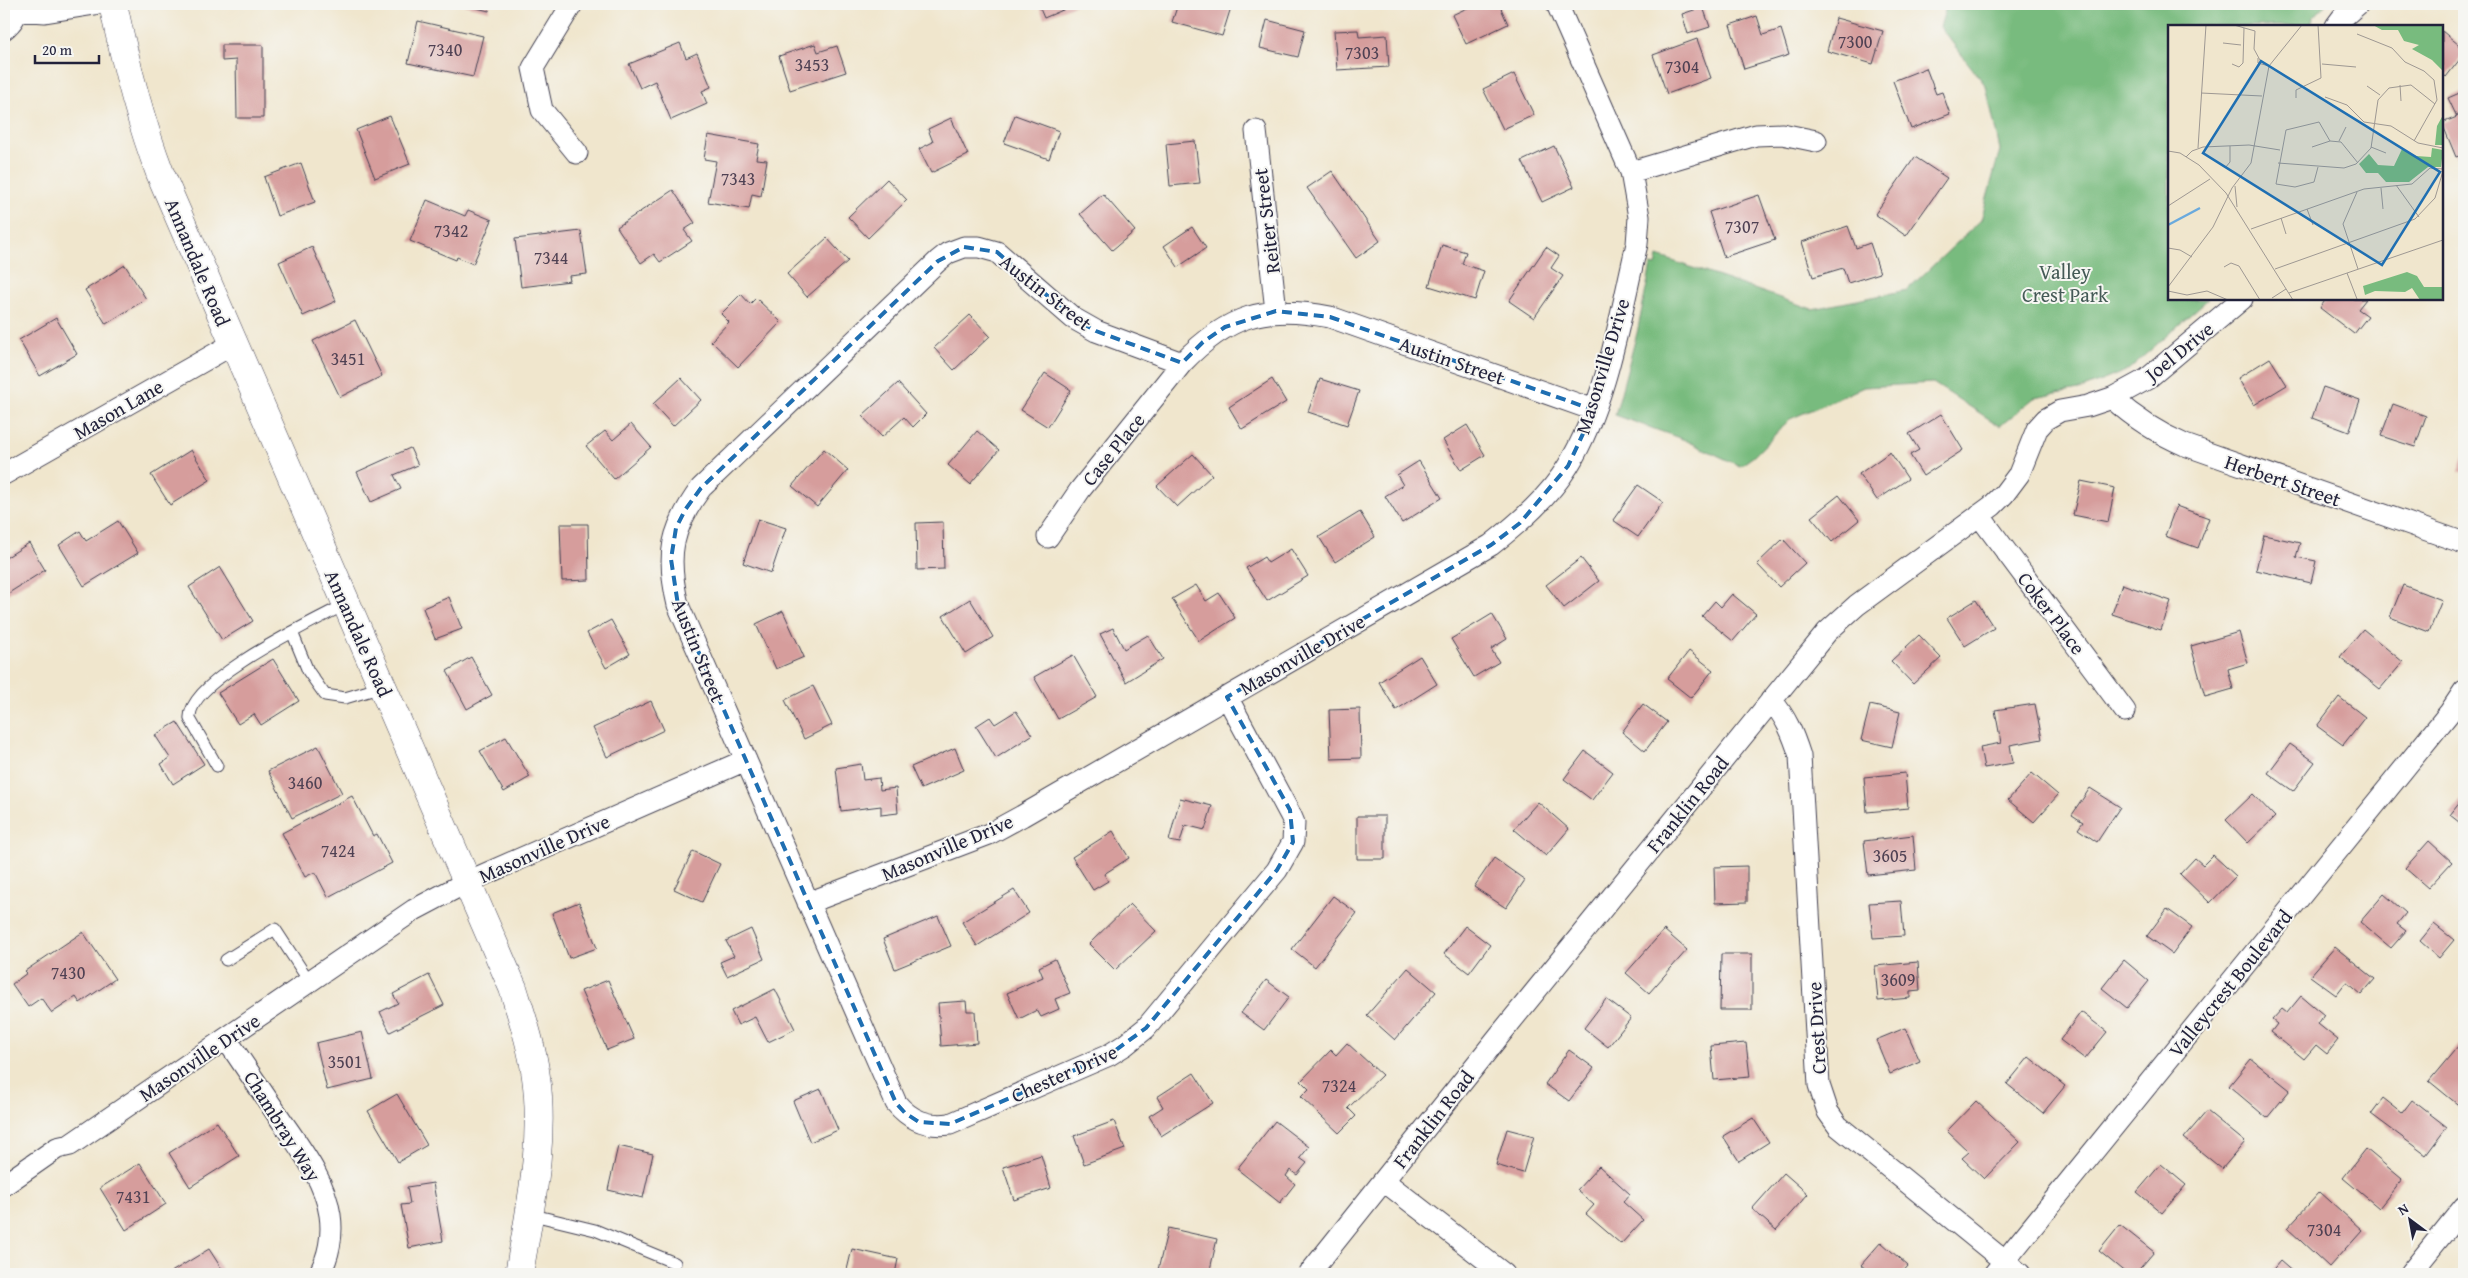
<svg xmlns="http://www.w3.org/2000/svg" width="2468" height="1278" viewBox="0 0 2468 1278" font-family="'Gentium Book Plus',serif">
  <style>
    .forest { fill: #78bb7e; stroke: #4d6e5c }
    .building { fill: #d69d9c }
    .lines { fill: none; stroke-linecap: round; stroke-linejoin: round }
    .service-casing { stroke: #413f51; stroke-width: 13 }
    .minor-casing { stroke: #413f51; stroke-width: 23 }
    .secondary-casing { stroke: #413f51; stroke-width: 29 }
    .service { stroke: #fff; stroke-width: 11 }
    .minor { stroke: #fff; stroke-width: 21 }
    .secondary { stroke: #fff; stroke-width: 28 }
    .marked { fill: none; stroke: #1f6fb2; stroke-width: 4; stroke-dasharray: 10 6; stroke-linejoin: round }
    .labels { text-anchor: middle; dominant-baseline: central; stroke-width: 4; stroke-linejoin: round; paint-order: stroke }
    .number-label { font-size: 18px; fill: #4f4153 }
    .street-label { font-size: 20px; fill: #22223b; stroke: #f6f6f2 }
    .park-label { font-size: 20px; fill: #445a56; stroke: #f6f6f2 }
    .inset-river { fill: none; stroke: #6aaadd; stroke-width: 2.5 }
    .inset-road { fill: none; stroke: #9e9893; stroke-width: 1 }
    .view { fill: #1f6fb2; fill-opacity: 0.15; stroke: #1f6fb2; stroke-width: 2.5 }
    .inset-edge { fill: none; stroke: #22223b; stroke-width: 2.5 }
  </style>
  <rect width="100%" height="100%" fill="#f6f6f2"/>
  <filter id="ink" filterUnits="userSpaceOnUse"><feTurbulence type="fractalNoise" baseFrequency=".02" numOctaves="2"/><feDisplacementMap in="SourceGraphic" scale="10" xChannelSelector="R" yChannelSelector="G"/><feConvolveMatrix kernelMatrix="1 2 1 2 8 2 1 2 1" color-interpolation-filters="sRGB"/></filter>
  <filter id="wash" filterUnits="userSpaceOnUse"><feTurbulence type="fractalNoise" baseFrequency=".0096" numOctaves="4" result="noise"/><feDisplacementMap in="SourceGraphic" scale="20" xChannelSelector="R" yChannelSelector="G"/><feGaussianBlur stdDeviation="1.12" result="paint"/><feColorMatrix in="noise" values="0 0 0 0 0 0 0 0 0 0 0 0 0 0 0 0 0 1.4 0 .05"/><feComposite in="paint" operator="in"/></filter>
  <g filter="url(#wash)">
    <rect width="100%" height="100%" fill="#f0e6cd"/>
    <path class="forest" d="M1947 4H2326L2313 18 2311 26H2169V299H2208L2128 370 2079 390 2034 398 2000 426 1933 383 1864 387 1790 419 1754 456 1740 466 1685 440 1615 415 1637 333 1651 265 1656 266 1658 256 1812 309 1907 290 1981 220 2000 150 1986 86 1940 27Z"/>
    <g id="blocks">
      <path class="building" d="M460 4H490L489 11Z
        M1038 4H1077L1044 18Z
        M1178 4H1232L1222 36 1172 22Z
        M1476 4H1499L1508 24 1466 44 1452 15Z
        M1703 7 1710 27 1688 34 1682 14Z
        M1757 16 1763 35 1781 29 1789 55 1744 69 1730 25Z
        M1836 18 1883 31 1873 64 1827 51Z
        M1267 20 1305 30 1298 57 1260 48Z
        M418 21 483 36 473 77 408 63Z
        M1358 30 1359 37 1387 35 1389 67 1337 70 1334 31Z
        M2442 31 2464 49V54L2446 77 2442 73Z
        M1697 39 1711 78 1667 94 1653 55Z
        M680 43 686 58 697 53 711 87 702 91 707 104 671 120 655 81 640 88 629 64Z
        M815 44 818 52 837 46 846 72 790 90 779 56Z
        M222 45H263V118H237L236 60 222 61Z
        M1926 68 1936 94 1942 92 1950 114 1911 129 1893 81Z
        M1514 74 1534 115 1503 129 1483 89Z
        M2464 91V154L2456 157 2442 123 2457 117 2448 98Z
        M1015 115 1059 131 1049 159 1004 143Z
        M390 116 410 164 375 178 356 130Z
        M951 118 968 155 931 173 919 149 933 142 928 129Z
        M708 135 759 144 756 159 767 160 761 196 752 194 749 209 708 202 716 161 704 159Z
        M1195 141 1200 183 1170 186 1166 144Z
        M1554 146 1574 187 1542 202 1522 161Z
        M1915 157 1947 178 1906 236 1875 214Z
        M301 163 315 202 277 216 264 177Z
        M1332 171 1380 241 1356 258 1307 188Z
        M887 179 907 200 868 238 848 217Z
        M673 190 695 223 684 230 692 241 660 262 654 254 641 263 617 227Z
        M1103 194 1135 231 1112 250 1080 214Z
        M1759 195 1775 240 1724 257 1709 212Z
        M427 200 465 216 468 210 492 220 473 264 457 257 456 260 410 241Z
        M1848 226 1856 248 1870 243 1880 273 1848 283 1843 268 1813 277 1802 242Z
        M1192 227 1206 248 1178 267 1164 246Z
        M581 231 587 274 569 276 570 281 521 287 515 239Z
        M827 238 848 261 807 297 787 274Z
        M1442 245 1466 252 1462 264 1484 271 1475 300 1429 286Z
        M312 247 336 301 303 316 279 262Z
        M1546 247 1559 256 1551 268 1563 276 1534 318 1509 301Z
        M125 265 146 299 106 324 85 290Z
        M741 294 750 304 756 298 781 322 738 367 711 341 729 322 721 314Z
        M2326 299H2366L2358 309 2368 316 2354 334 2320 308Z
        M970 315 990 336 954 370 934 348Z
        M56 318 77 354 40 376 19 340Z
        M355 320 382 376 340 397 313 341Z
        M2270 358 2287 385 2254 405 2238 378Z
        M1045 373 1071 390 1048 427 1021 410Z
        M681 378 701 400 673 426 653 404Z
        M1272 379 1286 402 1242 429 1229 407Z
        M1320 379 1359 391 1347 425 1308 412Z
        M898 383 926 414 913 427 904 417 882 437 862 416Z
        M2323 387 2360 400 2349 432 2312 418Z
        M2393 404 2426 416 2415 447 2381 436Z
        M1941 414 1963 450 1923 476 1910 455 1919 450 1909 434Z
        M631 424 651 447 614 479 586 446 605 431 613 440Z
        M1467 425 1485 455 1461 470 1443 440Z
        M977 431 999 450 970 484 948 465Z
        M410 448 418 465 394 475 401 489 371 502 357 472Z
        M824 449 848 470 817 507 792 486Z
        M191 450 210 480 170 505 151 475Z
        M1890 452 1908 479 1877 500 1859 474Z
        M2464 453V473L2458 471Z
        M1193 454 1212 475 1177 507 1157 486Z
        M1419 461 1442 498 1402 523 1385 496 1403 485 1397 475Z
        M2081 481 2115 488 2108 522 2073 515Z
        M1638 485 1663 502 1638 537 1613 520Z
        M1839 495 1859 520 1832 542 1811 517Z
        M2176 506 2209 518 2198 548 2165 536Z
        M1360 512 1375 537 1335 562 1319 537Z
        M758 519 786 528 771 573 743 563Z
        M118 521 138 553 84 586 59 545 80 531 86 541Z
        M943 522 944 569 917 570 916 523Z
        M560 524H588L589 580 562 581Z
        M2264 535 2300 543 2296 557 2316 561 2311 583 2256 570Z
        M1783 539 1805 563 1779 587 1757 564Z
        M29 543 45 570 4 596V559Z
        M1291 549 1308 576 1267 601 1246 568 1264 557 1268 563Z
        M1581 558 1599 581 1564 608 1546 585Z
        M220 567 253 621 222 640 189 587Z
        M2122 584 2171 601 2161 630 2112 614Z
        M1196 585 1206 601 1219 593 1235 618 1199 641 1172 599Z
        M2403 585 2442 600 2429 632 2390 617Z
        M1732 594 1756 614 1733 641 1702 616 1715 601 1721 607Z
        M449 597 462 629 435 639 423 608Z
        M970 599 993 637 966 654 943 616Z
        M1976 600 1994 628 1965 646 1947 618Z
        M783 611 804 657 776 669 756 624Z
        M1492 614 1507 639 1491 649 1499 662 1474 677 1451 639Z
        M611 620 630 654 606 668 587 633Z
        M1113 628 1124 649 1148 635 1163 659 1126 682 1100 634Z
        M2363 629 2403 662 2380 689 2340 657Z
        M2239 632 2248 663 2228 669 2233 689 2205 697 2191 646Z
        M1919 635 1941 658 1913 684 1891 661Z
        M1689 651 1713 670 1691 698 1667 679Z
        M1073 655 1097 697 1058 719 1034 677Z
        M1420 656 1437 684 1396 710 1379 682Z
        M471 657 492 695 467 709 447 671Z
        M273 659 299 701 261 725 254 714 238 724 218 693Z
        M813 686 832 725 804 739 785 700Z
        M2339 697 2365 717 2343 745 2317 726Z
        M651 701 664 730 607 757 593 728Z
        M1643 704 1667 722 1645 751 1622 732Z
        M2035 704 2042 739 2010 745 2013 763 1984 768 1980 747 2001 743 1995 710Z
        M1870 705 1900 712 1892 747 1861 740Z
        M1360 709 1361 758 1331 759 1329 710Z
        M1016 711 1032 735 996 758 976 726 990 717 995 724Z
        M177 722 204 764 173 784 161 764 170 758 155 735Z
        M506 737 530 777 504 792 480 751Z
        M2290 744 2315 762 2293 791 2268 773Z
        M318 746 342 793 292 818 268 771Z
        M955 748 964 770 921 789 911 767Z
        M1585 751 1613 772 1592 800 1564 779Z
        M861 764 863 780 879 778 880 790 896 788 898 813 881 815V806L841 811 836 768Z
        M1905 773 1908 808 1867 812 1864 777Z
        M2032 773 2058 795 2034 822 2008 800Z
        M2090 788 2120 807 2097 842 2078 829 2083 822 2072 815Z
        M2253 794 2275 817 2248 843 2226 820Z
        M352 796 373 836 377 834 392 863 328 897 315 872 305 877 282 833Z
        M2464 797V826L2450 815Z
        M1180 798 1212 806 1205 830 1185 825 1180 843 1169 841Z
        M1538 802 1569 829 1546 856 1514 829Z
        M1357 816H1385V859H1357Z
        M1113 831 1129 858 1104 874 1108 881 1093 890 1072 857Z
        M1913 835 1916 870 1868 875 1864 841Z
        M2429 841 2452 862 2428 888 2405 868Z
        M693 851 720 864 702 902 674 889Z
        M2213 855 2236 876 2210 903 2180 874 2195 858 2203 865Z
        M1494 858 1525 880 1506 908 1474 887Z
        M1747 866V902L1715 903 1714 867Z
        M1014 890 1029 913 977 946 962 922Z
        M2384 894 2406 913 2397 924 2406 931 2391 948 2360 922Z
        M1333 896 1357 913 1315 967 1292 949Z
        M1901 901 1904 936 1873 938 1869 903Z
        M579 902 597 948 569 958 552 913Z
        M1130 904 1156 931 1115 970 1089 944Z
        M2167 909 2192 927 2172 954 2147 936Z
        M938 916 951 946 895 969 883 939Z
        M2434 924 2454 940 2439 958 2420 941Z
        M1465 926 1490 945 1469 973 1444 954Z
        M751 929 764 959 727 976 720 962 734 956 726 941Z
        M1664 930 1687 950 1649 993 1626 973Z
        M83 932 115 979 80 1003 76 997 52 1013 41 998 28 1007 12 984 27 973 25 971Z
        M2335 947 2375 979 2361 995 2346 982 2336 995 2310 976Z
        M1721 954H1752V1010H1720Z
        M1055 959 1070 993 1055 999 1059 1009 1041 1017 1037 1010 1019 1019 1007 993 1043 977 1039 967Z
        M2124 960 2149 981 2127 1008 2102 988Z
        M1918 962 1920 991 1910 992V998L1878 1001 1875 966Z
        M1408 968 1436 992 1395 1040 1367 1015Z
        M429 975 444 1005 390 1032 380 1012 398 1003 393 994Z
        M608 980 634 1039 607 1050 581 991Z
        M1266 980 1289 997 1264 1030 1241 1013Z
        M775 989 795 1029 768 1042 755 1017 738 1025 731 1011Z
        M2301 996 2324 1015 2318 1024 2338 1040 2327 1054 2316 1045 2304 1059 2271 1032 2277 1024 2272 1020 2282 1009 2287 1013Z
        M1606 999 1631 1018 1608 1047 1584 1028Z
        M966 1001 967 1011H975L977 1043 941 1046 938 1003Z
        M2081 1012 2107 1032 2085 1059 2060 1040Z
        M1905 1028 1920 1061 1890 1074 1876 1040Z
        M362 1032 373 1079 327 1090 316 1043Z
        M1347 1043 1382 1075 1348 1108 1356 1116 1339 1133 1301 1097 1309 1089 1301 1081 1331 1050 1336 1055Z
        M1746 1043 1750 1077 1714 1080 1711 1046Z
        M2459 1045 2464 1049V1105L2462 1108 2429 1081Z
        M1569 1050 1594 1068 1569 1101 1545 1084Z
        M2029 1057 2065 1086 2043 1113 2007 1084Z
        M2251 1059 2290 1090 2267 1118 2229 1086Z
        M1194 1073 1213 1103 1161 1136 1149 1116 1163 1107 1157 1097Z
        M821 1089 838 1130 810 1142 793 1101Z
        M397 1094 427 1145 398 1162 368 1111Z
        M2383 1098 2402 1113 2412 1100 2447 1127 2426 1155 2371 1114Z
        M1976 1101 2020 1142 1984 1179 1962 1158 1969 1152 1947 1131Z
        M2207 1111 2245 1142 2222 1169 2184 1138Z
        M1753 1118 1769 1142 1739 1161 1723 1136Z
        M1114 1121 1125 1149 1084 1164 1074 1136Z
        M1275 1121 1309 1147 1300 1158 1307 1163 1297 1175 1290 1170 1286 1176 1295 1184 1280 1203 1237 1169Z
        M217 1122 239 1156 190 1187 169 1153Z
        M1507 1129 1534 1136 1523 1173 1496 1165Z
        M618 1146 653 1154 643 1198 608 1190Z
        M2366 1149 2402 1179 2379 1208 2343 1178Z
        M1041 1155 1051 1188 1014 1200 1003 1167Z
        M140 1163 166 1204 126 1230 100 1188Z
        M2161 1164 2186 1185 2162 1213 2137 1192Z
        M1599 1166 1630 1194 1623 1202 1643 1220 1621 1244 1586 1214 1594 1205 1577 1190Z
        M1784 1173 1808 1194 1776 1230 1752 1209Z
        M433 1183 443 1241 409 1248 401 1205 410 1204 407 1187Z
        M2320 1192 2362 1230 2329 1267 2287 1228Z
        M2120 1225 2154 1252 2135 1274H2127L2099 1251Z
        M1168 1228 1217 1239 1209 1274H1176L1158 1270Z
        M1881 1242 1908 1266 1901 1274H1872L1861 1265Z
        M209 1249 225 1274H168Z
        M852 1249 898 1259 895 1274H846Z
        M2280 1261 2295 1274H2269Z"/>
    </g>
  </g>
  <g filter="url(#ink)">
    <use href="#blocks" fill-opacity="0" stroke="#413f51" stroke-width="1"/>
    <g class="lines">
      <g class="service-casing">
        <path id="service" d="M292 632 308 671 325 695 345 698 382 687
          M217 766 190 719C186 681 314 621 346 604
          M226 960 275 929 309 981
          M529 1214 595 1230 675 1263"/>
      </g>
      <g class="minor-casing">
        <path id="minor" d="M572 4 533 68 542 110 577 153
          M18 10 45 12 95 4
          M2336 26 2342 18 2358 4
          M4 29C12 23 18 14 18 4
          M1256 131 1276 311
          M1631 172 1756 135 1782 134 1816 141
          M2112 398C2134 418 2157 433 2185 445L2464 543
          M4 474 233 344
          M1979 515 2125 711
          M1048 537 1080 490 1182 363
          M1227 697 1291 816 1294 823 1293 842 1277 870 1146 1028 1125 1045 1109 1055 950 1124C928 1127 911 1121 896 1103L678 605C666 555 671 529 701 488L938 261 948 253 964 247H979L997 252 1073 318 1096 331 1182 363C1228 315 1265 304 1330 317L1594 410
          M1771 700C1786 717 1793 734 1800 756L1819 1085 1828 1112 1838 1126 2020 1274
          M808 903 989 834 1022 816 1491 545C1520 522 1549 497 1568 466 1607 402 1620 316 1637 244L1639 217 1631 172 1557 4
          M227 1040C245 1067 263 1093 281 1120 300 1148 325 1180 330 1215 333 1235 329 1257 319 1274
          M1384 1181 1504 1274
          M4 1185 57 1148 70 1145 414 910 467 882 746 760
          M1309 1274 1499 1036 1827 632 1857 605 1992 506 2004 494 2019 474 2037 429 2046 419 2060 411 2088 406 2112 398 2147 379 2242 299
          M1994 1274 2450 712 2464 691
          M2410 1274 2464 1207"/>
      </g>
      <g class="secondary-casing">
        <path id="secondary" d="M113 4C125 61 139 118 160 173L513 988C522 1017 532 1046 536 1077 545 1142 530 1209 519 1274"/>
      </g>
      <use href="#service" class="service"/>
      <use href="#minor" class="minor"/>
      <use href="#secondary" class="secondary"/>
    </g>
  </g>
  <path class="marked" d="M964 247 997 252 1073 318 1096 331 1182 363 1203 342 1225 327 1276 311 1330 317 1594 410 1568 466 1520 523 1491 545 1227 697 1290 810 1293 842 1277 870 1146 1028 1109 1055 950 1124 919 1122 905 1113 896 1103 678 605 671 559 676 528 685 510 701 488 938 261Z"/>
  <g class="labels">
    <g class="number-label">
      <text x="1855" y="41">7300</text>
      <text x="445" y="49">7340</text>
      <text x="1362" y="52">7303</text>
      <text x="812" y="64">3453</text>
      <text x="1682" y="66">7304</text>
      <text x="738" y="178">7343</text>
      <text x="1742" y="226">7307</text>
      <text x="451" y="230">7342</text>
      <text x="551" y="257">7344</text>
      <text x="348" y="358">3451</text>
      <text x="305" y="782">3460</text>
      <text x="338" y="850">7424</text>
      <text x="1890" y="855">3605</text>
      <text x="68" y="972">7430</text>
      <text x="1898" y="979">3609</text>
      <text x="345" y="1061">3501</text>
      <text x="1339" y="1085">7324</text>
      <text x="133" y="1196">7431</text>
      <text x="2324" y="1229">7304</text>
    </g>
    <g class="street-label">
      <text transform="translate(1266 221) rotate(-97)">Reiter Street</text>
      <text transform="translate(198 262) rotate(67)">Annandale Road</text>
      <text transform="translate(1046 292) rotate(38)">Austin Street</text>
      <text transform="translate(2179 351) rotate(-39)">Joel Drive</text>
      <text transform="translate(1452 360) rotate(19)">Austin Street</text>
      <text transform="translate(1602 366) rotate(-73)">Masonville Drive</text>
      <text transform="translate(118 409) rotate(-30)">Mason Lane</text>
      <text transform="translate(1113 449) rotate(-51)">Case Place</text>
      <text transform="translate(2283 480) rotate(19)">Herbert Street</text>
      <text transform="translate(2052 613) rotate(53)">Coker Place</text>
      <text transform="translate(359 633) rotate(66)">Annandale Road</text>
      <text transform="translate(699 650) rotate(68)">Austin Street</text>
      <text transform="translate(1302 654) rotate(-30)">Masonville Drive</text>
      <text transform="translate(1687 804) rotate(-51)">Franklin Road</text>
      <text transform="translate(947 847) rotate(-23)">Masonville Drive</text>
      <text transform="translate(544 848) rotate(-24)">Masonville Drive</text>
      <text transform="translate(2230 983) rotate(-51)">Valleycrest Boulevard</text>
      <text transform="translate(1816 1028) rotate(-93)">Crest Drive</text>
      <text transform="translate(199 1057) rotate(-34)">Masonville Drive</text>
      <text transform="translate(1064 1073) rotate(-24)">Chester Drive</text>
      <text transform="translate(1433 1119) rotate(-52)">Franklin Road</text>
      <text transform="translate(283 1126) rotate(58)">Chambray Way</text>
    </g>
    <g class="park-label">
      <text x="2065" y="271">Valley<tspan x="2065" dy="23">Crest Park</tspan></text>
    </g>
  </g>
  <g transform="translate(2168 25)">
    <rect width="275" height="275" fill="#f0e6cd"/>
    <path d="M205 0H275V46L264 35 244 24 251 20 236 16 230 5H214ZM275 90V120H267L269 101ZM264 123 275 125 273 142H260L241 157H218L210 148H198L191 139 201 129 210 140 226 141 234 124 248 131 263 132ZM239 247 249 251 256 262H275V275H252L244 263 237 267 207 266 197 270 195 261Z" fill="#78bb7e"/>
    <path class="inset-river" d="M0 200 32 183"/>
    <path class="inset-road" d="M66 0 87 6 86 24 93 37M189 9 224 23 237 37 256 46 266 55 269 75 246 116M55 18 73 20M90 33V38L101 41M64 39 71 42 75 38 76 3M154 39 188 42M232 60 233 76M199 61 212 70M33 68 94 71M157 72 179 80 196 97 223 101 250 118 275 123M128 73V65L153 53 150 0M171 116 178 102M144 122 162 116M203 122 218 128M30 123 38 0M0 126 12 128 31 140 58 168 125 275M18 132 24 126 35 122 81 120 112 125M110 138 176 143 188 139 203 123 210 75 221 63 243 60 267 79M150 142 146 157 127 162 108 159 118 105 151 97 162 116 173 117 190 138M57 143 62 137V121M228 160 251 192M67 161 69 182M213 163 215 184M189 167 175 199 190 244M0 181 42 154M139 184 145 200M113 193 118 209M83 204 196 164 244 159 262 143 275 144M0 223 12 225 24 232M56 242 63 238 71 241 92 275M107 244 247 194 267 173 275 146M179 248 189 274M0 262 45 202 64 163 83 138 101 41 134 0M0 266 19 270 39 266 60 275M121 268 275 215M104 273 118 264"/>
    <path class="view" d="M93 36 272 147 214 240 35 128Z"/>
    <rect width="275" height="275" class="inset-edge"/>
  </g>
  <rect width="2468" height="1278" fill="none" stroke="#f6f6f2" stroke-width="20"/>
  <g transform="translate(2410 1220) rotate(328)" stroke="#f6f6f2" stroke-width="4" paint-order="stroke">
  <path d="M0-4L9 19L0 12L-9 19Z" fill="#22223b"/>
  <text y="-8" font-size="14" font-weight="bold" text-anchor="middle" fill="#22223b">N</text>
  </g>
  <path d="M35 55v8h64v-8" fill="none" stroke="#22223b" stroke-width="2.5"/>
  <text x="42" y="55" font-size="15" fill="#22223b" stroke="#f6f6f2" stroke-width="4" paint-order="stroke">20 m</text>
</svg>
